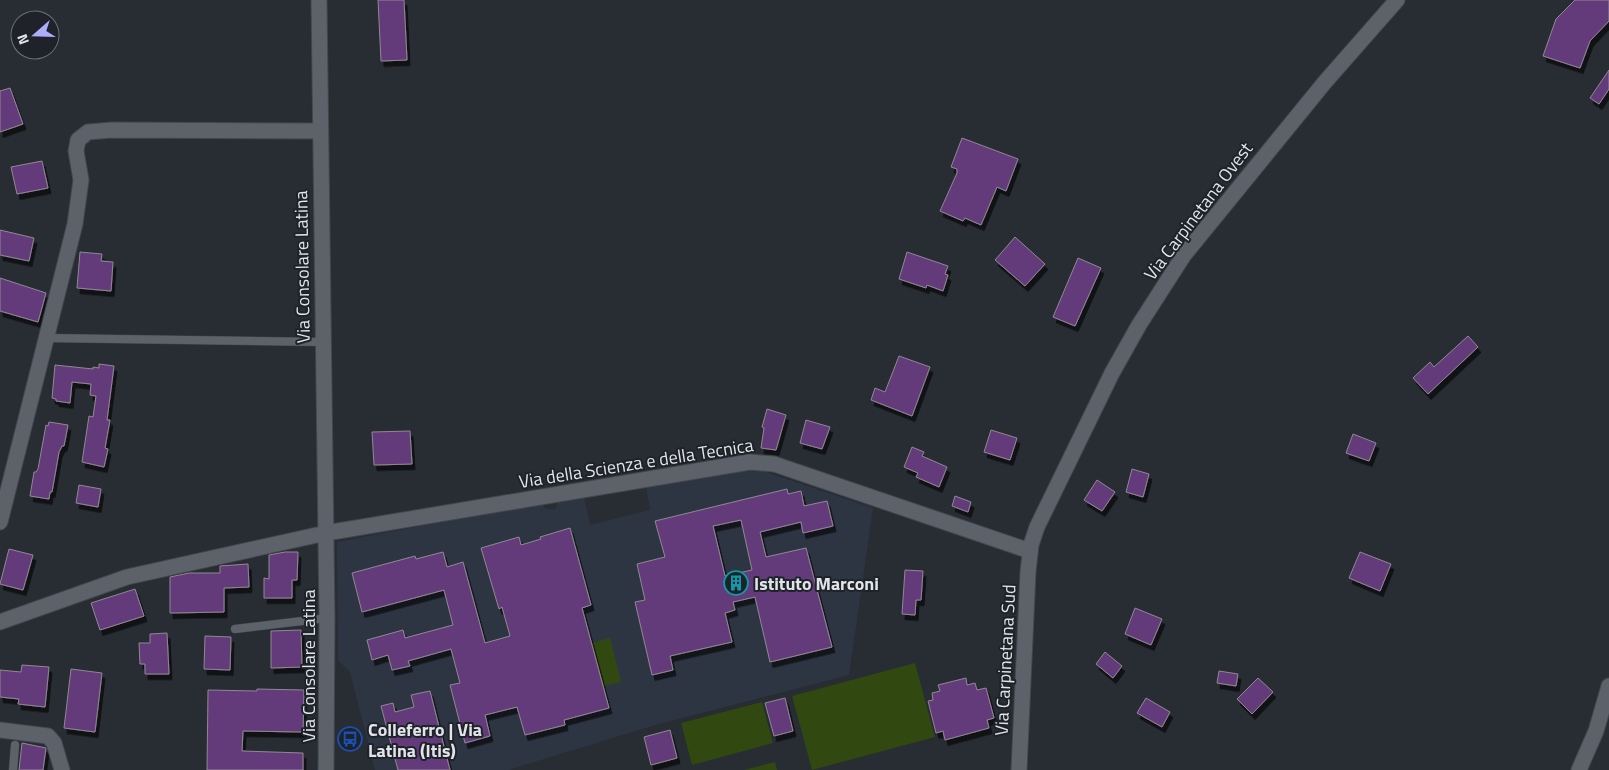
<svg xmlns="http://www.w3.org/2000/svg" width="1609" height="770" viewBox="0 0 1609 770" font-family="'Titillium Web',sans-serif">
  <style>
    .built { fill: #2e3542 }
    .green { fill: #314811 }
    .building { fill: #643b7a; stroke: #8f8992; fill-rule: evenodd; filter: url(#shadow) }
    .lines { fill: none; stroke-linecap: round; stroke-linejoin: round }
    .service-casing { stroke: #43474c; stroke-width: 9 }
    .minor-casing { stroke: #43474c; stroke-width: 17 }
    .tertiary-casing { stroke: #43474c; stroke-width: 17 }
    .secondary-casing { stroke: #43474c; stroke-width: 17 }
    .service { stroke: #5d626a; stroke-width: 8 }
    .minor { stroke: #5d626a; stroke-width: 15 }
    .tertiary { stroke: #5d626a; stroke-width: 15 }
    .secondary { stroke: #5d626a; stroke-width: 15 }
    .labels { text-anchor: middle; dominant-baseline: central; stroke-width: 4; stroke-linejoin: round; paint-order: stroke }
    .street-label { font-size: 18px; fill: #e1e4e9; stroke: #1f2329 }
    .poi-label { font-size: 18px; font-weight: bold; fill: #e1e4e9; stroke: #1f2329; text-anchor: start }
  </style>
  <defs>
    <filter id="shadow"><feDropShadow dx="3" dy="5.5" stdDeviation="0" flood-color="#0009"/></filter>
  </defs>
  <rect width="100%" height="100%" fill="#282c33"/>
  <path class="built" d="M757 469 873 508 849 675 655 725 508 770H375L350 672 338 660 337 542 541 503 546 509H555L558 501 584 497 590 525 650 510 646 486Z"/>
  <path class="green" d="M610 638 621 682 603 686 592 643Z
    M915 663 935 737 812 770 792 696Z
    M762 702 773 743 692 765 681 723Z
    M775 762 777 770H744Z"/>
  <path class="building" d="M378 0H404L407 60 381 61Z
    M1575 0H1609V21L1590 41 1580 68 1543 56 1556 19Z
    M1609 70V89L1599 104 1590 98Z
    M10 88 23 124 0 132V91Z
    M962 138 1018 159 1006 191 997 187 981 225 965 218 963 221 940 211 957 173V169L951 167Z
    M42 161 48 188 17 194 11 167Z
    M0 230 34 238 29 261 0 255Z
    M1015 237 1045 264 1025 286 995 260Z
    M80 252 102 254 101 261 113 262 111 291 77 288Z
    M907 252 948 266 945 274 948 275 943 291 927 285 926 288 899 279Z
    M1078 258 1101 268 1075 326 1053 317Z
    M0 278 46 293 38 322 0 311Z
    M1468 336 1478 347 1428 394 1413 378 1430 362 1434 367Z
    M899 356 930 367 912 416 871 400 875 388 885 392Z
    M99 364 114 366 107 420H110L105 448 108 449 104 467 82 462 89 416 93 417 96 396 90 395 91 384 72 382 70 403 56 401V399L52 398 55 365 93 369V367L99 368Z
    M767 409 786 415 776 450 761 448 764 428 762 427Z
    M806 420 830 427 822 449 800 443Z
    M49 422 68 425 64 446H62L59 452 52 492H50L49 499 30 496 34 472H36L38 469 46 425 48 426Z
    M991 430 1017 438 1010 460 984 452Z
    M410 431 412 464 374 465 372 432Z
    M1353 434 1376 443 1369 461 1346 453Z
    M912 447 924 452 922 456 947 467 939 487 916 477 918 473 904 467Z
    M1132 469 1149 474 1143 497 1126 492Z
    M1097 480 1115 492 1102 511 1084 500Z
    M79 485 101 489 98 507 76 503Z
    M787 489 788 494 801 491 804 506 827 501 833 526 803 533 801 522 760 532 766 557 806 548 832 647 770 662 755 597 733 602 735 610 725 613 732 642 670 656 673 670 652 675 635 602 645 600 637 564 665 557 655 521ZM741 520 752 570 725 576 713 526Z
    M955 496 971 502 968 512 952 506Z
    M570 528 591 605 582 608 609 708 564 720 565 725 525 735 517 707 485 715 490 736 465 743 450 685 460 683 451 649 408 661 410 666 392 670 388 655 372 660 367 640 403 630 405 638 453 625 444 590 362 612 352 573 415 556 416 559 443 552 447 567 463 562 485 643 510 636 502 607 499 609 481 548 519 537 521 545 541 539 540 537Z
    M9 549 33 555 23 590 0 584Z
    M285 552H298L297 580H292V598H264V578L269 579V555Z
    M1360 552 1391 564 1380 591 1349 578Z
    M248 564 249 587 224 588V612L170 613V577L189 573H220V566Z
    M905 570 923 571 921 600H916L915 615 902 614Z
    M135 589 144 616 100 630 91 603Z
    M1135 608 1162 619 1151 645 1125 634Z
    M301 630 302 667 271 668V631Z
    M167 633 169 674H145V664H140L139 643H150V634Z
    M205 636 231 637 230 670 204 669Z
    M1105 652 1122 666 1113 678 1096 664Z
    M22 665 49 667 45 707 18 704 19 699 0 697V670L21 672Z
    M71 669 102 673 95 732 64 728Z
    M1219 671 1238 674 1236 686 1217 683Z
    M966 678 967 685 975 683 977 690 986 688 994 718 987 720 989 728 945 740 943 731 936 733 928 701 933 700 932 693 940 691 938 685Z
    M1258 678 1273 692 1252 714 1237 699Z
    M257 689 304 690 303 732 243 731 242 751 303 753V770H207L208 690 257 691Z
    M430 691 450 770H398L381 706 393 703 395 712 414 707 411 695Z
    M785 698 793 731 774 736 765 703Z
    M1146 698 1170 712 1162 727 1137 713Z
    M670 730 677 758 651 765 644 737Z
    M22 743 46 748 43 770H19Z"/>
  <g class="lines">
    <g class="service-casing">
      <path id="service" d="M46 338 322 342
        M235 629 327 618
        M13 770 15 745"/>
    </g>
    <g class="minor-casing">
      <path id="minor" d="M319 0 327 618 326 770
        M0 522 75 224 81 180 76 151 78 140 88 132 112 130 319 131
        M0 622 127 577 326 533 750 462 774 464 1030 551
        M0 730 48 736 54 743 62 770"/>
    </g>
    <g class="tertiary-casing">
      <path id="tertiary" d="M1579 770 1596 731 1609 686"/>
    </g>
    <g class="secondary-casing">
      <path id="secondary" d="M1019 770 1028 572 1031 545 1037 527 1112 373 1139 325 1184 255 1325 82 1397 0"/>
    </g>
    <use href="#service" class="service"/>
    <use href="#minor" class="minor"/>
    <use href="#tertiary" class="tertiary"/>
    <use href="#secondary" class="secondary"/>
  </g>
  <defs>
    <g id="building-ring" transform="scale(1.25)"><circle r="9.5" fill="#1f2329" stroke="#0f9aa8" stroke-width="1.5"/><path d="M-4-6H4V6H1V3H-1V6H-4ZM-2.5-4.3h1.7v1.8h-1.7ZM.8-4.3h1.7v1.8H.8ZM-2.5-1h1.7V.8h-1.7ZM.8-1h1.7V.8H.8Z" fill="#0f9aa8"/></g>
    <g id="bus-ring" transform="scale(1.25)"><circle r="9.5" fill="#1f2329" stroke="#1a4fb4" stroke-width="1.5"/><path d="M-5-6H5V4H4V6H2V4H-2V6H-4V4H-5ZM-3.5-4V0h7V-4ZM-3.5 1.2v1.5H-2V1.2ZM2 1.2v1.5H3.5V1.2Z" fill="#1a4fb4"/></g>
  </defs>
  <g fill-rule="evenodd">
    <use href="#building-ring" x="736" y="583"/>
    <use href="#bus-ring" x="350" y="739"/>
  </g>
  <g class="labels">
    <g class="street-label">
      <text transform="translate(1198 211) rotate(-53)">Via Carpinetana Ovest</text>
      <text transform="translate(302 267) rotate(-91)">Via Consolare Latina</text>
      <text transform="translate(636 463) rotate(-9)">Via della Scienza e della Tecnica</text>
      <text transform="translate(1005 660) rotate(-87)">Via Carpinetana Sud</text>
      <text transform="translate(308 666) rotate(-90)">Via Consolare Latina</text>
    </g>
    <g class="poi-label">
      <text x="754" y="583">Istituto Marconi</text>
      <text x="368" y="729">Colleferro | Via<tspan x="368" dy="21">Latina (Itis)</tspan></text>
    </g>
  </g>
  <g transform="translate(35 35) rotate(250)"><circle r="24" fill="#1f2329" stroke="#6d7076"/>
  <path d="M0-4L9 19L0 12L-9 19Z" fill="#adaefb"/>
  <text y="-8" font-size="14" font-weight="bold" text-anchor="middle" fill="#e1e4e9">N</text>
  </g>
</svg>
